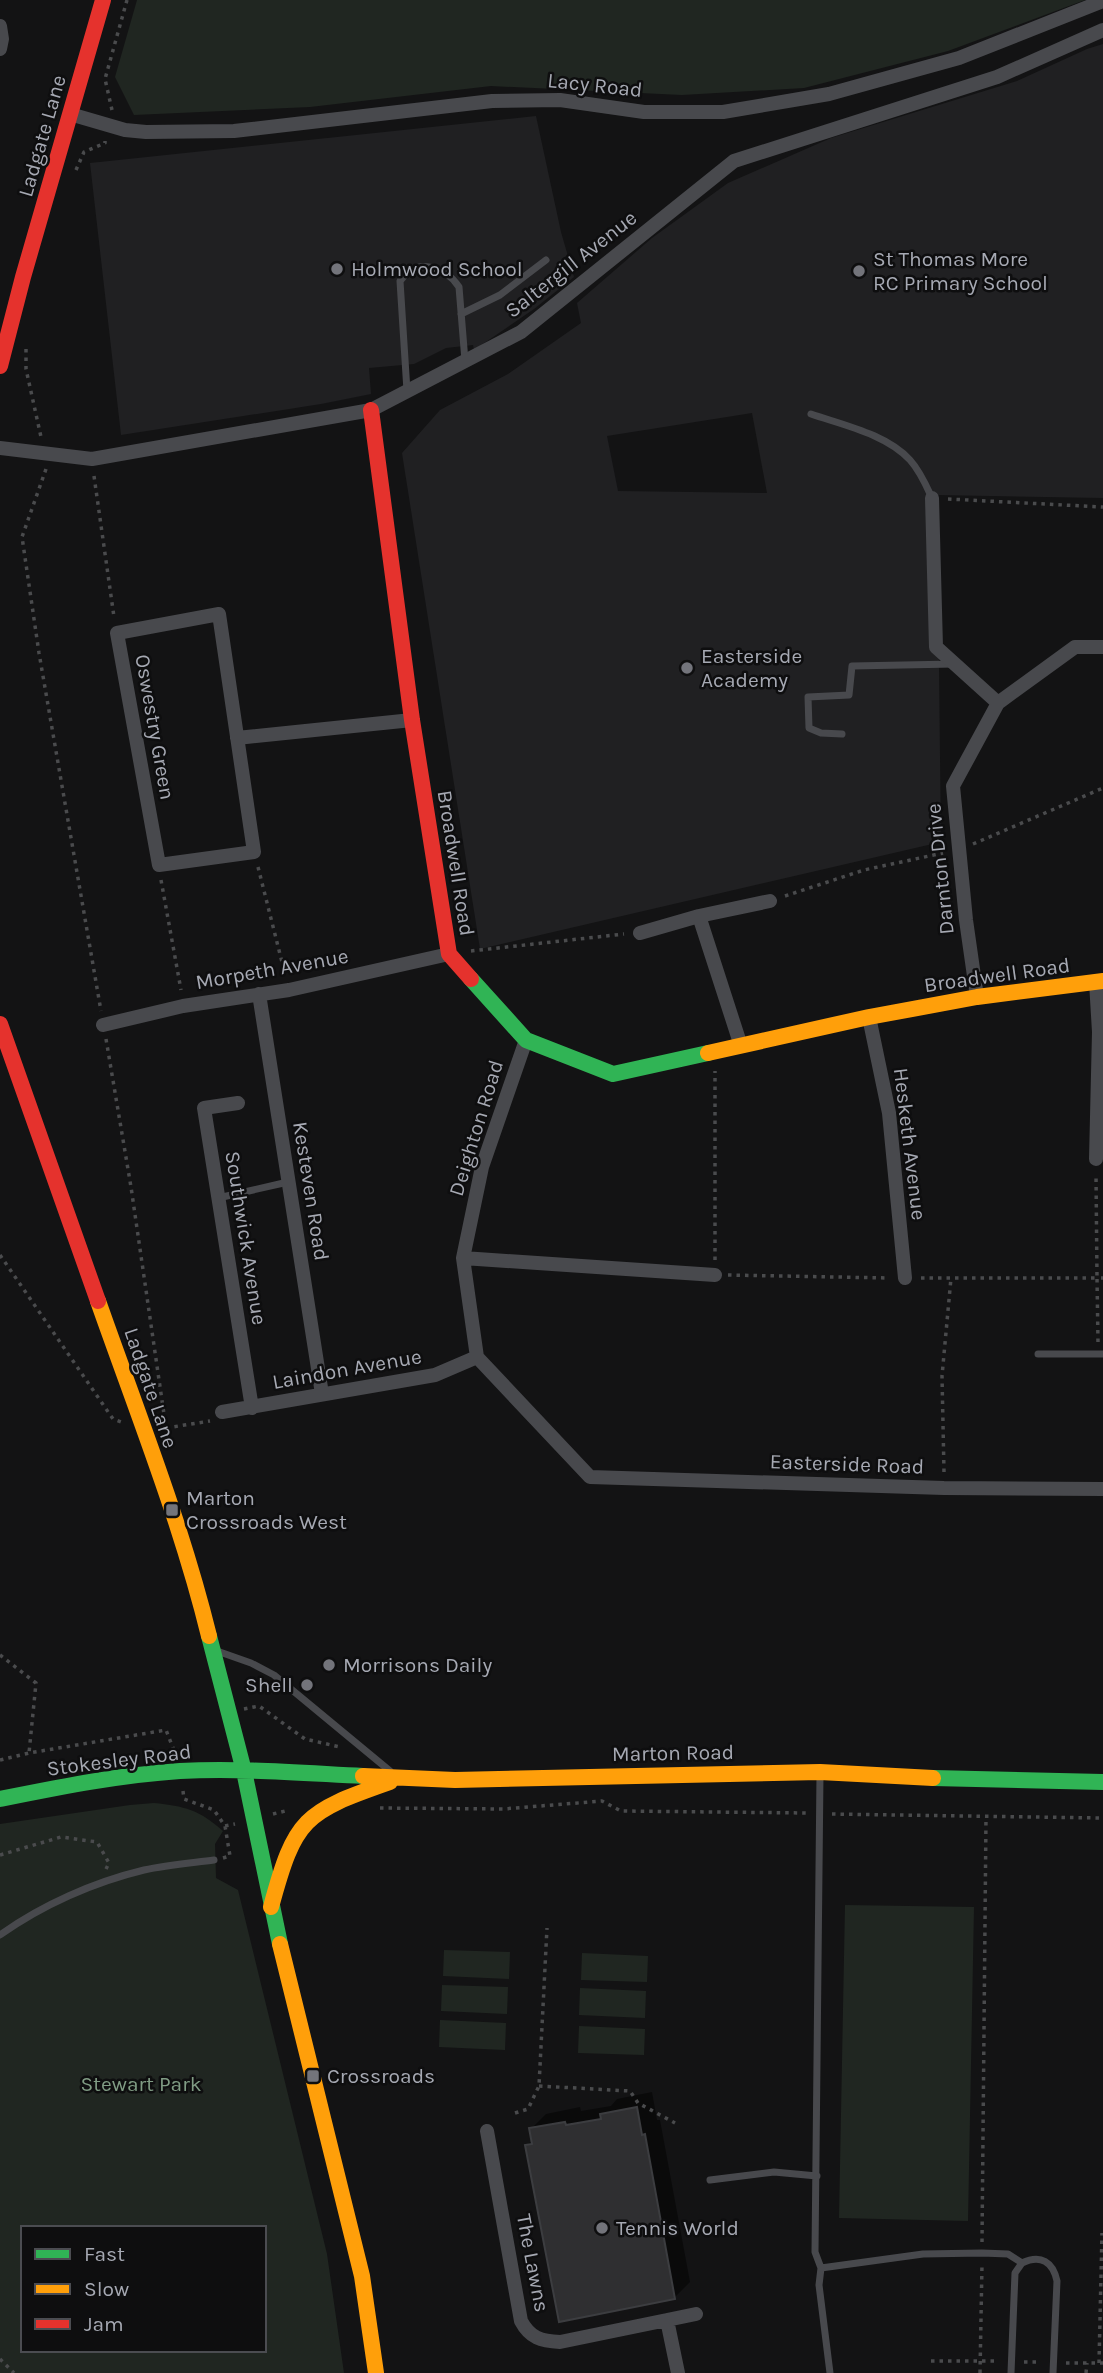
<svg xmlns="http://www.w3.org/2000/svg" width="1103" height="2373" viewBox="0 0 1103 2373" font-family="Karla,sans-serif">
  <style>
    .built { fill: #202022; fill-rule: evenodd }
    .green { fill: #202621; fill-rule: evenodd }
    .shadow { fill: #0007 }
    .building { fill: #2f2f31; stroke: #3c3d40; stroke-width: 2 }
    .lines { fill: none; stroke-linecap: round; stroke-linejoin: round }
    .path { stroke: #4a4b4d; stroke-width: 3.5; stroke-dasharray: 3.5 5; stroke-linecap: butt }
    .lane { stroke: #48494d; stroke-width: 7 }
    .street { stroke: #48494d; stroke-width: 14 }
    .fast { stroke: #30b455; stroke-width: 16 }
    .slow { stroke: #ff9f0a; stroke-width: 16 }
    .jam { stroke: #e5322d; stroke-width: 16 }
    .poi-dot { fill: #73747b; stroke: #0e0e0f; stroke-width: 2.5 }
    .labels { text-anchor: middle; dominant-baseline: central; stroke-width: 5; stroke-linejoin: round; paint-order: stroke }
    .street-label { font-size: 21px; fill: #a6a9b3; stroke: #0e0e0f }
    .poi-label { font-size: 21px; fill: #a6a9b3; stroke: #0e0e0f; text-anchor: start }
    .park-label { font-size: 21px; fill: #809c84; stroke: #0e0e0f }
  </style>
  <rect width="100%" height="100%" fill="#131314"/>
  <path class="built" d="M1103 44V498L937 495 941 842 480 949 402 453 440 410 508 374 581 323 577 303 652 238 728 183 831 138 1017 81 1087 49ZM752 413 767 493 618 491 607 436Z
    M536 116 561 232 574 277 534 309 474 350 473 345 446 348 414 364 369 368 371 394 321 404 121 435 90 163Z"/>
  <path class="green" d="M137 0H1085L948 51 804 88 682 95 491 86 310 107 134 115 115 77Z
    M154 1803C184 1806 200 1810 223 1831L215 1844 216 1878 238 1890 327 2254 344 2373H0V1824L130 1805ZM23 2228H264V2350H23Z
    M845 1905 974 1907 968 2221 839 2218Z
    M444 1950 510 1952 509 1979 443 1976Z
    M582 1953 648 1956 647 1982 581 1980Z
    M442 1985 508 1987 507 2014 441 2011Z
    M580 1988 646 1991 645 2018 579 2015Z
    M440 2020 506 2023 505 2050 439 2047Z
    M579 2026 645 2029 644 2055 578 2053Z"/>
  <path class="shadow" d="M652 2092 657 2120H660L690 2282 674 2298 527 2145 533 2140 531 2129 546 2114 580 2107 581 2111 611 2106 617 2099Z"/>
  <path class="building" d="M637 2107 642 2135 645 2134 675 2299 559 2322 525 2145 532 2144 529 2128 565 2122 566 2125 601 2119 600 2114Z"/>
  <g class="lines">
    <path class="path" d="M112 110 105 79 127 0
      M76 170 84 152 105 143V141
      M26 349V369L41 437
      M46 469 22 537 39 653 101 1011
      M94 476 114 617
      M948 499 1103 507
      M973 844 1103 788
      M258 867 285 974
      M161 880 181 990
      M785 896 864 870 943 853
      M471 951 624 934
      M106 1039 131 1187 166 1428
      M0 1255 113 1419 121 1422
      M715 1260V1071
      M728 1275 889 1278
      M921 1278H1097L1096 1175
      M1098 1342 1097 1278H1103
      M166 1428 210 1421
      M944 1472 942 1376 951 1278
      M0 1655 36 1683 29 1753
      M244 1709 259 1706 305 1739 340 1747
      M0 1760 29 1753 166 1730 175 1753
      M183 1791 184 1799 214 1810 225 1826 235 1824
      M380 1808 503 1809 602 1801 621 1811 807 1813
      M273 1814 285 1811 288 1813
      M832 1814 1103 1818
      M0 1855 61 1837 97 1842 109 1863 106 1869
      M223 1858 230 1856 225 1826
      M539 2086 630 2091 638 2103 675 2123
      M515 2113 528 2109 539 2086 547 1928
      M982 2242 986 1817
      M0 2359 14 2373
      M931 2361H999
      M1024 2362H1041
      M1066 2363H1103
      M1099 2363 1102 2233
      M980 2373 982 2264
      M1086 2373 1087 2363"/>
    <path class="lane" d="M461 314 500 295 546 260
      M407 391 400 281C416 257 445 266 459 287L465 361
      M811 414C843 425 886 434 910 460 920 471 926 485 932 498
      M842 734 821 733 809 728 808 697 849 695 852 666 954 664
      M218 1198 288 1182
      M1038 1354H1103
      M217 1651 251 1663 274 1675 390 1771
      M820 1774 815 2252 821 2268 819 2285 830 2373
      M0 1935C42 1905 94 1882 144 1870 167 1865 191 1863 214 1860
      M710 2180 774 2172 817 2176
      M821 2268 923 2254 982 2253 1008 2254 1022 2263
      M1011 2373 1015 2273 1022 2263C1041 2254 1053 2262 1057 2281L1053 2373"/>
    <path class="street" d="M0 26 2 39 0 49
      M70 114 125 130 146 132 234 131 492 101 560 100 644 112H723L829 94 959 58 1103 1
      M0 448 92 459 371 410 521 332 734 161 997 77 1103 30
      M932 498 936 647 998 703
      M219 614 254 852 159 865 117 633Z
      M237 738 412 720
      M699 916 741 1046
      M640 933 699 916 770 901
      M259 994 322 1394
      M977 997 966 920 953 786 998 703 1075 647H1103
      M869 1017 889 1113 905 1278
      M103 1025 183 1006 289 990 449 954
      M526 1040 482 1167 463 1258 477 1357 590 1477 944 1488 1103 1489
      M238 1103 204 1108 252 1408
      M1096 1159 1099 1032 1096 982
      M463 1258 715 1275
      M222 1412 435 1375 477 1357
      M487 2131 521 2321C530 2338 541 2341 560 2342L667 2320 678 2373
      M667 2320 696 2314"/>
    <path class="fast" d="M471 979 526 1040 613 1074 708 1053
      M209 1636 244 1771 280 1944
      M933 1778 1103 1782
      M0 1799C60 1787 119 1775 180 1771 241 1768 302 1773 363 1776"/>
    <path class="slow" d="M708 1053 869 1017 977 997 1103 981
      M98 1301C137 1412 181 1522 209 1636
      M363 1776 455 1780 820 1772 933 1778
      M271 1907C295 1818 304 1812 390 1782
      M280 1944 362 2276 376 2373"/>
    <path class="jam" d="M0 366 23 277 103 0
      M371 410 412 720 449 954 471 979
      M0 1024 98 1301"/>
  </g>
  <g class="poi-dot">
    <circle cx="337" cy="269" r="7"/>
    <circle cx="859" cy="271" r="7"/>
    <circle cx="687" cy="668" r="7"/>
    <rect x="165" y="1503" width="14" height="14" rx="3.5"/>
    <circle cx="329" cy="1665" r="7"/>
    <circle cx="307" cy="1685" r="7"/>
    <rect x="306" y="2069" width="14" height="14" rx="3.5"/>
    <circle cx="602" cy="2228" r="7"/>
  </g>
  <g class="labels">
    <g class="street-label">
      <text transform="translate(595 85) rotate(6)">Lacy Road</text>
      <text transform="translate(42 136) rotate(-74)">Ladgate Lane</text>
      <text transform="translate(571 264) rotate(-38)">Saltergill Avenue</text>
      <text transform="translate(155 727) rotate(80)">Oswestry Green</text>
      <text transform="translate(456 863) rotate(81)">Broadwell Road</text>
      <text transform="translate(940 869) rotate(-96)">Darnton Drive</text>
      <text transform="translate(272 969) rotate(-10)">Morpeth Avenue</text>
      <text transform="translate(997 975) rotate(-8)">Broadwell Road</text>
      <text transform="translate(476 1128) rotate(-73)">Deighton Road</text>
      <text transform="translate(910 1144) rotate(83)">Hesketh Avenue</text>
      <text transform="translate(311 1191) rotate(81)">Kesteven Road</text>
      <text transform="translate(246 1238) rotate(81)">Southwick Avenue</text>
      <text transform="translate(347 1369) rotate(-10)">Laindon Avenue</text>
      <text transform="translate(151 1388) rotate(71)">Ladgate Lane</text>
      <text transform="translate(847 1464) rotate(2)">Easterside Road</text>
      <text transform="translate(673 1753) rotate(-1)">Marton Road</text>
      <text transform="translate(119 1760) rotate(-7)">Stokesley Road</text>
      <text transform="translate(533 2263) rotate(79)">The Lawns</text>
    </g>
    <g class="poi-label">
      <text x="873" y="259">St Thomas More<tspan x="873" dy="24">RC Primary School</tspan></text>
      <text x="351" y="269">Holmwood School</text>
      <text x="701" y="656">Easterside<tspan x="701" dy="24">Academy</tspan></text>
      <text x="186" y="1498">Marton<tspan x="186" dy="24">Crossroads West</tspan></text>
      <text x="343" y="1665">Morrisons Daily</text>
      <text x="293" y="1685" text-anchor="end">Shell</text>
      <text x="327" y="2076">Crossroads</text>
      <text x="616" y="2228">Tennis World</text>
    </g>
    <g class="park-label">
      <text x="141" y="2084">Stewart Park</text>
    </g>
  </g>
  <rect x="21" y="2226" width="245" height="126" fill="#0e0e0f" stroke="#4b4c51" stroke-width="2"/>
  <rect x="35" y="2249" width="35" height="10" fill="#30b455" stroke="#4b4c51" stroke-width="2"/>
  <text x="84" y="2261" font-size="21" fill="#a6a9b3">Fast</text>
  <rect x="35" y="2284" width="35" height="10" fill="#ff9f0a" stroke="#4b4c51" stroke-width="2"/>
  <text x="84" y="2296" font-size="21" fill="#a6a9b3">Slow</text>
  <rect x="35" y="2319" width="35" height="10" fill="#e5322d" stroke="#4b4c51" stroke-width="2"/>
  <text x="84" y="2331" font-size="21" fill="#a6a9b3">Jam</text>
</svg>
